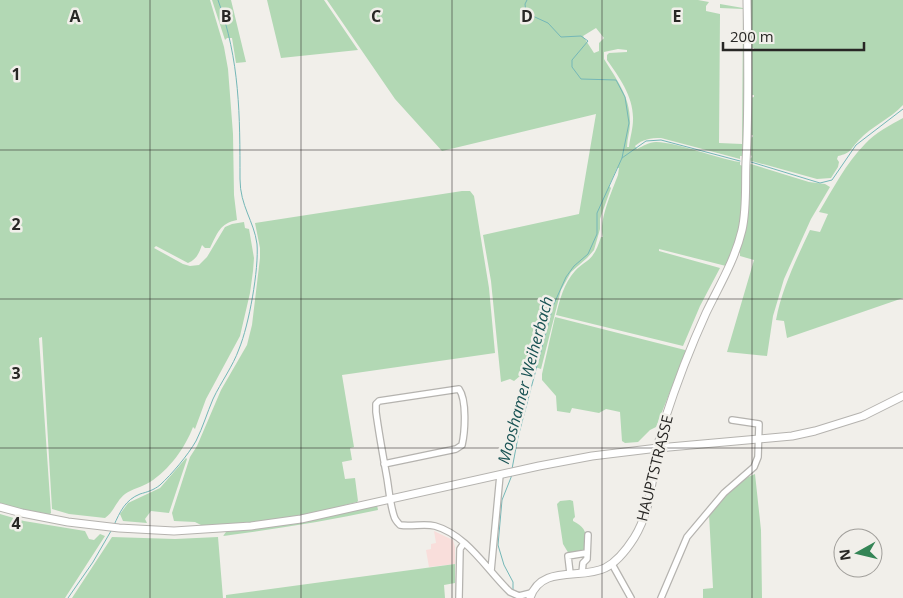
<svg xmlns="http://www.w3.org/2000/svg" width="903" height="598" viewBox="0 0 903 598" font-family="'Open Sans',sans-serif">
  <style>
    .education { fill: #f9dedb }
    .green { fill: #b2d8b4; fill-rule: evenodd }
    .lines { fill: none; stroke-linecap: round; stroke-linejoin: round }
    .stream { stroke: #74b7b7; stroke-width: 1 }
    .minor-casing { stroke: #b5b3af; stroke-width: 8 }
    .major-casing { stroke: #b5b3af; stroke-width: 9 }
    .minor { stroke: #fff; stroke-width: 5.5 }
    .major { stroke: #fff; stroke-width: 7 }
    .grid { fill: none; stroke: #282725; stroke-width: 1; stroke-opacity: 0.55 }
    .labels { text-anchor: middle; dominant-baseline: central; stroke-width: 5; stroke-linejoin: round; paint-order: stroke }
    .street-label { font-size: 15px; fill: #282725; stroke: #f1efea }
    .water-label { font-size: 16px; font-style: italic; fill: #185253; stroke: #f1efea }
    .grid-label { font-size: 16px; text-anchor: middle; font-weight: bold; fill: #282725; stroke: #f1efea; stroke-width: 5; stroke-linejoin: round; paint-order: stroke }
  </style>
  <rect width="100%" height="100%" fill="#f1efea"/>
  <path class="education" d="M434 531 453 540 455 547V564L429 567 426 550 431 549V544L436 543Z"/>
  <path class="green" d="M0 0H210L224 47 228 69 233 134 234 195 237 220C220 223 217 234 210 248H205L202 245C199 253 197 259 188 263L156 246 154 248 183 264 190 266 199 265 207 257 225 227 232 224 244 222 245 228 249 229 254 258 253 271 250 293 240 336 206 399 195 429 193 427C185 448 169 470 150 482 142 487 132 489 125 494 116 501 114 512 105 518L69 514 52 509 42 337 39 338 51 513 48 516 0 504Z
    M212 0H231L246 62 236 63 232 38H227L225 40Z
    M267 0H324L358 50 281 58Z
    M327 0H698L709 2 706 6V11L720 14 719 143 742 144 743 9 720 8V4L743 8 744 9 745 106 743 156H740V159L661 138C650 138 643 139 635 146L637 149C643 146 649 142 656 142 681 143 714 158 740 162V165L743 166C743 198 743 237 726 266L659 249V251L720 268 700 306 683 346 556 315C560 299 564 283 575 271 578 267 583 264 587 261 595 255 598 246 601 237H603C598 222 612 191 618 175L619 168H617L609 186 611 188 600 219V229L594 250 587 258 571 272 561 290 541 369 532 366 528 368 523 377 520 376 514 381 510 379 501 382 491 281 483 235 579 214 596 114 442 151 395 99ZM596 28 604 38 599 43V51L594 53 583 36ZM618 49 627 50V52L609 53 607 55V60C619 77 634 97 633 120 633 128 630 138 629 147H627C627 139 630 131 630 124 631 98 617 80 604 59V52Z
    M749 0H903V105C890 119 872 126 859 140 850 149 852 153 838 156L837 159 839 162 838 167 831 178 817 179 748 160 752 157 751 155 748 157 749 138 753 137V135H749L750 98 754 97V95H750V51H754V48H750Z
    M903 118V298L787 338 784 321 776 320C782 288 796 260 810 230L820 232 828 214 819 212C833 189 846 163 865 144 875 133 890 125 903 118Z
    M751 164 809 182 825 184 830 187 811 219 784 279 773 316 767 356 727 352 754 260 740 256V253L738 252 748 165Z
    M462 191H470L474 196 489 288 495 353 342 375 354 447 350 448 352 460 342 462 345 479 355 478 358 501 357 502 322 511 268 521 205 527 195 522 174 521 172 513 190 457 197 446 221 390 247 345 252 325 260 258V248L255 223Z
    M555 317 685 350V354L656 427 650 430 638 442 625 443 622 441 620 412 606 409 599 413 572 408 570 413 557 411 556 396 542 380V374Z
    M186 458 187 459 169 513 151 511 145 519 147 523 123 521 120 514 128 503 160 488Z
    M755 474 761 530 762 598H703V589L713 588 709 514C722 499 736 481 755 474Z
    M570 500 573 501 575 517 573 519V521C589 529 586 536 585 551L569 554 563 544 557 504 560 501Z
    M377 505 378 510C327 521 275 529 223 536L226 532 269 526Z
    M0 514 24 521 85 531 89 539 94 540 100 534 105 536 65 598H0Z
    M112 537 175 539 218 537 223 598H72Z
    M455 564V583L444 585 445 598H226V595Z"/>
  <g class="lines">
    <path class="stream" d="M622 158 646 141 661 140 740 161
      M751 162 820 183 832 180 856 145 903 109
      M512 469 518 437 553 306 566 277 574 266 588 254 597 234V213L622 158 629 123 625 97 616 80 581 79 572 67V60L588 41 581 36 561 37 548 23 526 13 525 4 527 0
      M512 475 502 500 498 545 504 565 513 582V591
      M114 525C120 512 125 500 140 494 147 492 154 490 160 485 172 474 188 455 196 441 203 427 207 413 213 399 221 382 233 366 239 349 249 325 259 269 257 244 254 221 240 206 240 179 240 116 240 60 218 0
      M68 598 93 562 111 531"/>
    <g class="minor-casing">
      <path id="minor" d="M384 464 456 449 462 445C465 432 467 400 459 389L379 401 376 404V412C379 434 383 456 387 478 389 490 390 504 394 516 395 520 397 522 400 525 412 527 424 523 435 526 467 535 487 570 510 592L519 596 531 593
        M612 564 631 598
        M491 571 500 475
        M570 573 568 556 586 553
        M582 573 583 563 587 559 588 535
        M459 598 460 549 464 543
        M661 598 687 537 724 493 754 467 758 457 759 424 732 420"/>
    </g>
    <g class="major-casing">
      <path id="major" d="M0 507 22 513 68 522 119 528 174 531 251 526 301 519 539 466 592 456 658 448 792 436 815 431 863 416 903 396
        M530 598C541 564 581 580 605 568 617 562 627 549 634 538 656 503 651 460 664 422 676 385 690 348 706 313 719 286 735 260 742 230 747 208 745 184 746 162 749 108 748 54 747 0"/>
    </g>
    <use href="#minor" class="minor"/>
    <use href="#major" class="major"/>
  </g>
  <path class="grid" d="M150 0V598M301 0V598M452 0V598M602 0V598M752 0V598M0 150H903M0 299H903M0 448H903"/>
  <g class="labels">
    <g class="street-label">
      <text transform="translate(654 468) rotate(-76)">HAUPTSTRASSE</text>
    </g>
    <g class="water-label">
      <text transform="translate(525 380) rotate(-75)">Mooshamer Weiherbach</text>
    </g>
  </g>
  <g class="grid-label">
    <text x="75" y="22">A</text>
    <text x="226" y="22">B</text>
    <text x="376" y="22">C</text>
    <text x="527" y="22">D</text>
    <text x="677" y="22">E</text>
    <text x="16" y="80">1</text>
    <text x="16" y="230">2</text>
    <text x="16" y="379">3</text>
    <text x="16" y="529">4</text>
  </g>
  <g transform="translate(858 553) rotate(262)"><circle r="24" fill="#f1efea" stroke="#a19f9b"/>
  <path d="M0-4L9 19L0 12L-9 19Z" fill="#348556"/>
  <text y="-8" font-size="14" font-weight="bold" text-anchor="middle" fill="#282725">N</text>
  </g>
  <path d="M723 42v8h141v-8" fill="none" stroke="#282725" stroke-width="2.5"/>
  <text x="730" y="42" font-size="15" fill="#282725" stroke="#f1efea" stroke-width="4" paint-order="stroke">200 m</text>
</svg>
